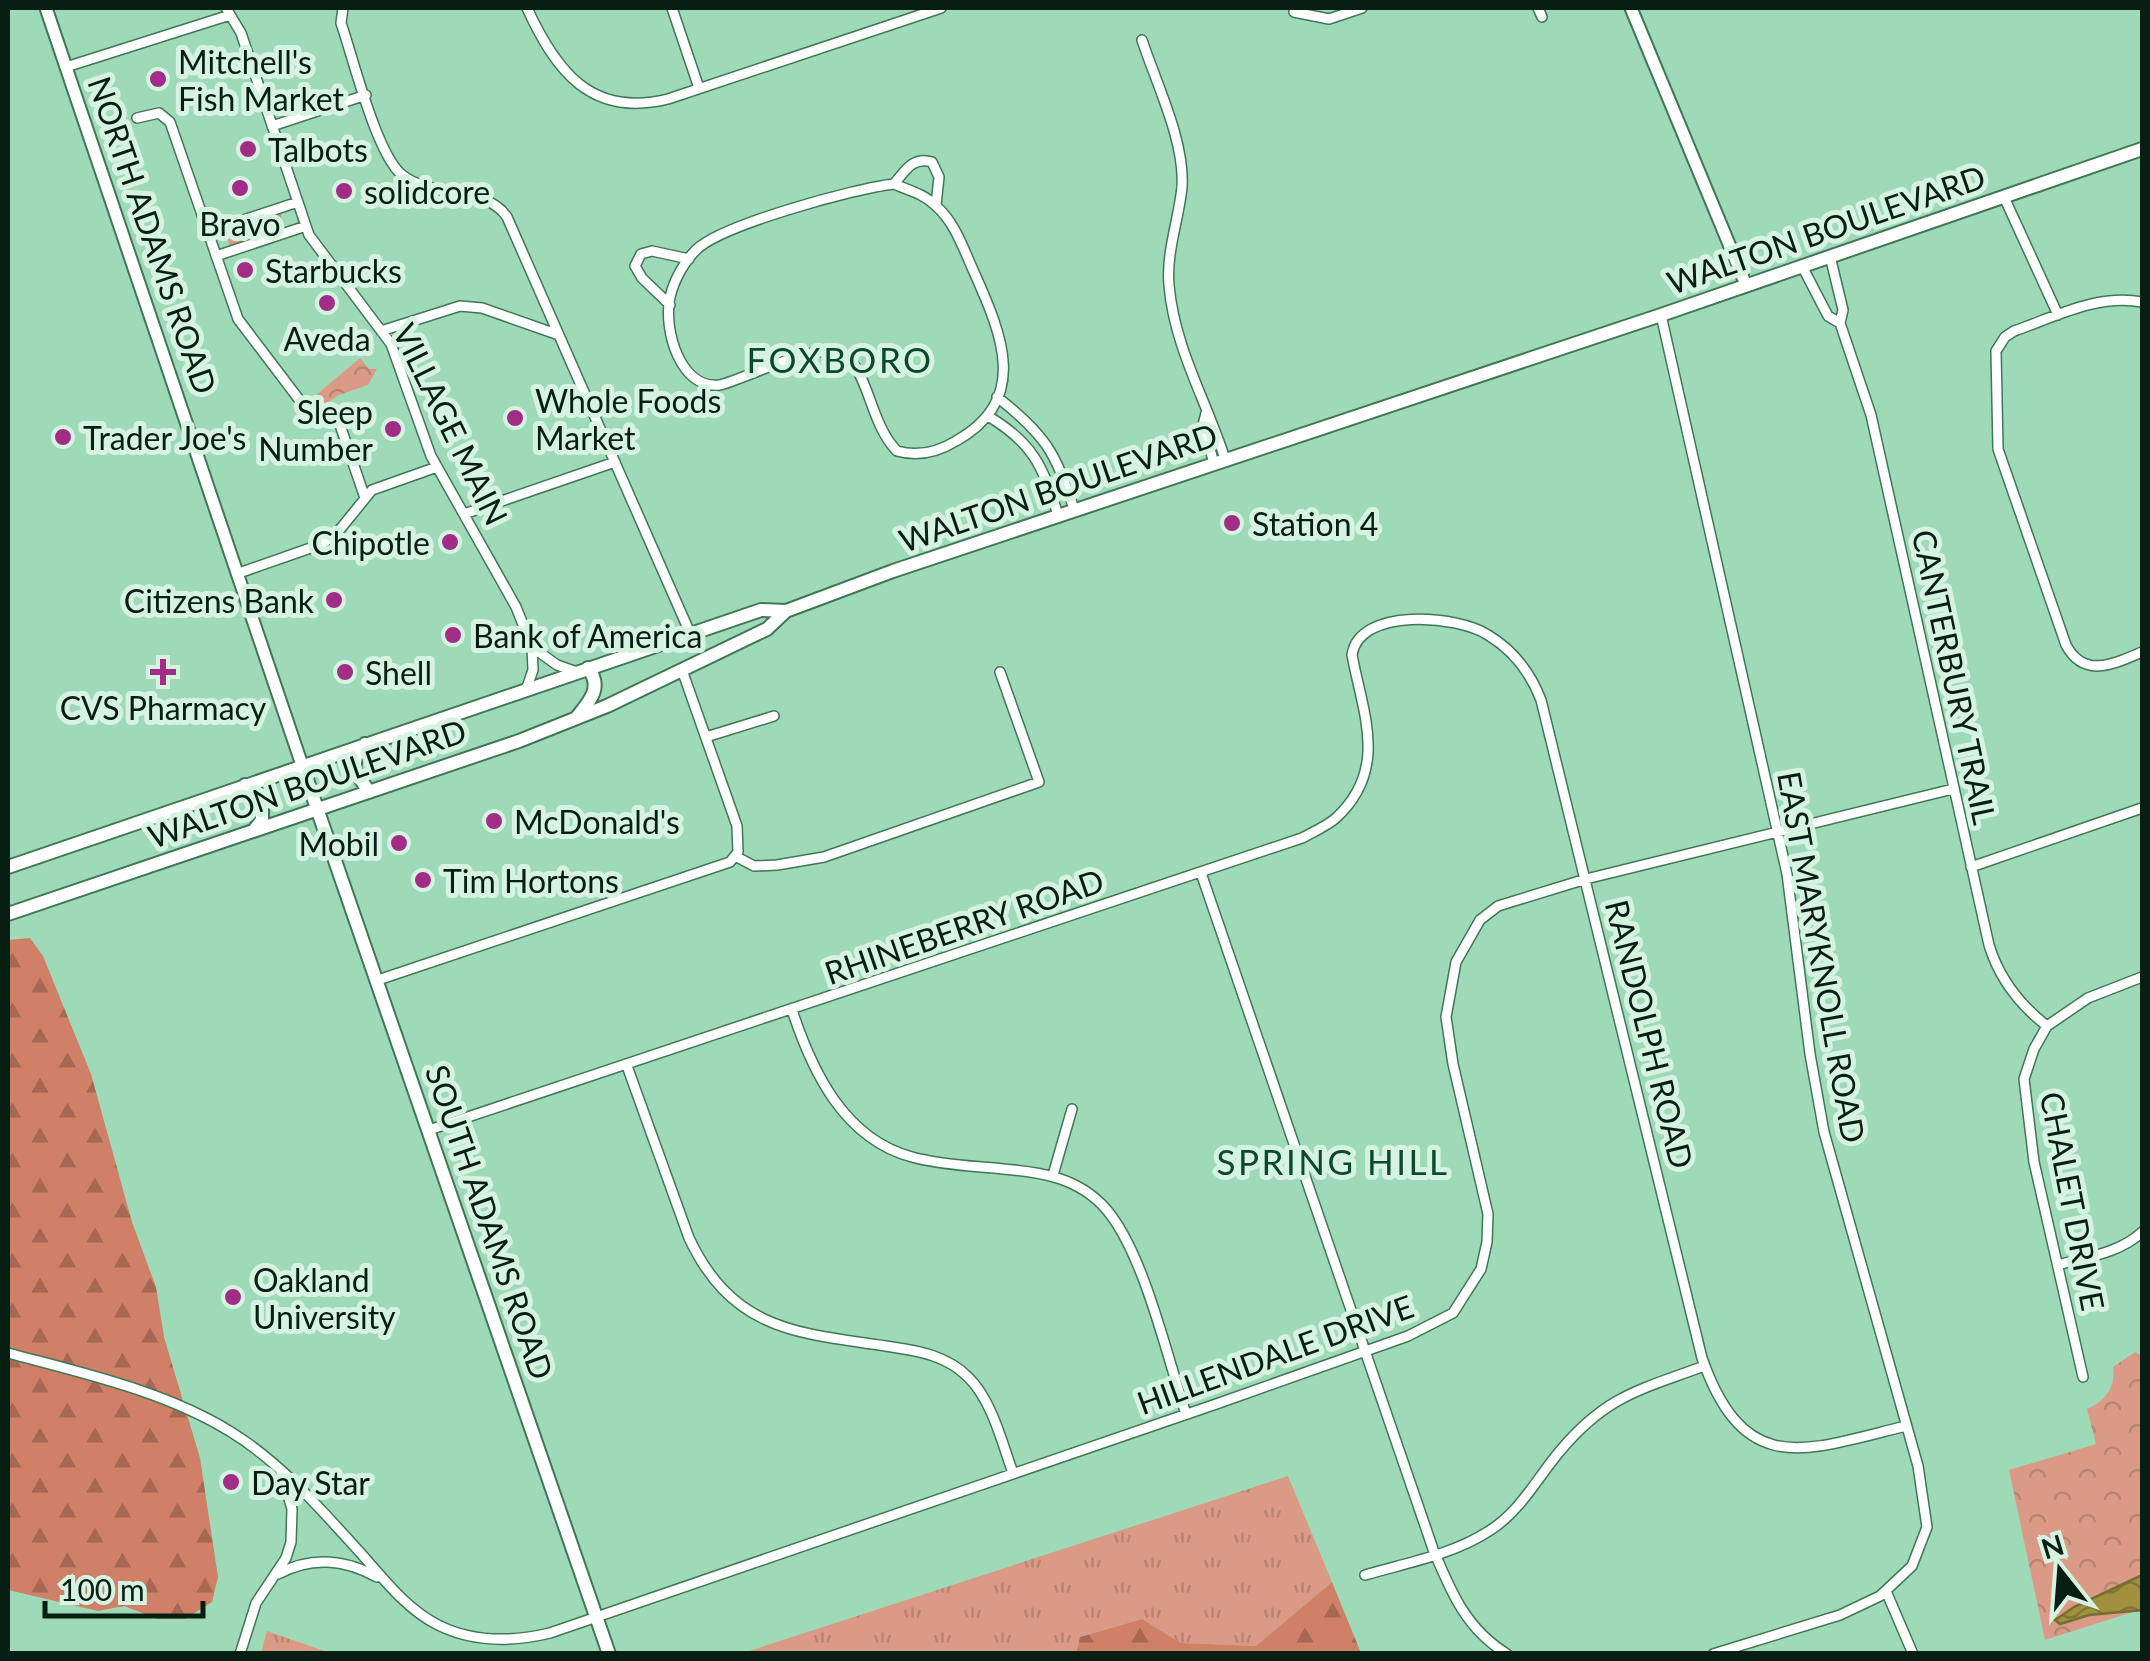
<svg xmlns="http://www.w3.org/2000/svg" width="2150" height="1661" viewBox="0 0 2150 1661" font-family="Lato,sans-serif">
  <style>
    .grass { fill: url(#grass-tufts) }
    .forest { fill: url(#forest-firs) }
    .park { fill: url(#park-crowns) }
    .water { fill: url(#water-waves); stroke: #736e31; stroke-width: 2.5 }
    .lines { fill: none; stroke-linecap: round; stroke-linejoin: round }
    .minor-casing { stroke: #407759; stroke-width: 12 }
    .tertiary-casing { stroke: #407759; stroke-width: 15 }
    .secondary-casing { stroke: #407759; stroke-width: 16 }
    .minor { stroke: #fff; stroke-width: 9 }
    .tertiary { stroke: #fff; stroke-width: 11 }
    .secondary { stroke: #fff; stroke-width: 12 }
    .poi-dot { fill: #a12d87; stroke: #d6f3e1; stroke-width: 4 }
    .labels { text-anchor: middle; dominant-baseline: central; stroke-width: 10; stroke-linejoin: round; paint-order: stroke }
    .poi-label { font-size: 32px; fill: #071e12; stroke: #d6f3e1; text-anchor: start }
    .street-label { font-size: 32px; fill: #071e12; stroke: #d6f3e1 }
    .neighbourhood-label { font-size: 35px; letter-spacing: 2.5px; fill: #0b492d; stroke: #d6f3e1 }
  </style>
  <defs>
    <pattern id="grass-tufts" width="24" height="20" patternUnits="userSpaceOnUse" patternTransform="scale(2.5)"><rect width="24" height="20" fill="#db9a85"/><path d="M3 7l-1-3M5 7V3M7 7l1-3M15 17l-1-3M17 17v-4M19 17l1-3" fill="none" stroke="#ba8472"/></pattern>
    <pattern id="forest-firs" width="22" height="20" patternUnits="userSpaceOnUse" patternTransform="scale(2.5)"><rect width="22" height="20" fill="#cf8067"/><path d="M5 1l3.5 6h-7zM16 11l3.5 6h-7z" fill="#a66853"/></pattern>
    <pattern id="park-crowns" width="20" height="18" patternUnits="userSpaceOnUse" patternTransform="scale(2.5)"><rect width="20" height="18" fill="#db9a85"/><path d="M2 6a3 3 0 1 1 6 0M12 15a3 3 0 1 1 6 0" fill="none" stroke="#ba8472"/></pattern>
    <pattern id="water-waves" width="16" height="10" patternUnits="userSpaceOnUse" patternTransform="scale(2.5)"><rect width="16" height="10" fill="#a1913e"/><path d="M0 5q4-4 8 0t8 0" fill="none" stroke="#817633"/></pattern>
  </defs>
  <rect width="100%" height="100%" fill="#9fdab8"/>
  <path class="grass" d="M1288 1476 1332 1582 1256 1646 1181 1643 1142 1619 1080 1637 1076 1653 740 1654Z
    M267 1631 330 1653H261Z"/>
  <path class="forest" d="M30 938 43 956 91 1074 132 1222 156 1287 164 1337 200 1458 218 1577 212 1602 185 1619H158L124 1606 98 1611 8 1590V940Z
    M1332 1582 1361 1653H1076L1080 1637 1142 1619 1181 1643 1256 1646Z"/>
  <path class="park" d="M280 213 285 229 230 247 225 231Z
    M360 358 369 369H377L368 385 339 395 323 405 309 401Z
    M2135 1352 2142 1356V1575L2074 1607 2055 1621 2060 1624 2089 1615 2136 1611 2045 1640 2009 1470 2096 1444 2087 1409C2105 1401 2116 1387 2113 1367Z"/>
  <path class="water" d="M2142 1575V1610L2089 1615 2060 1624 2055 1620 2074 1607Z"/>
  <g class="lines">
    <g class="minor-casing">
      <path id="minor" d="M226 8 241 33 309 235 391 344 431 456 516 607 532 647 533 670 526 690
        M343 8 341 23C353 58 376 152 401 174 430 199 486 185 507 217L690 633
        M527 8C556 71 591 118 668 99L941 8
        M672 8 699 88
        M1538 8 1542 17
        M1294 12 1329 19 1362 8
        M1142 40C1156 83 1185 141 1182 187 1179 219 1166 252 1169 285 1174 347 1207 402 1225 459
        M66 67 230 15
        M137 118 159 113 170 122 238 319 304 406 339 422 365 498
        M272 126 366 95
        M894 184C908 190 924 194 935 205 955 222 963 248 974 272 1001 333 1031 399 956 441 938 452 918 457 897 451 881 435 874 410 866 389 860 374 854 359 839 353 814 343 747 378 720 385 680 390 663 329 670 297 674 280 684 262 696 250 721 225 856 188 894 184Z
        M894 184C905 171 913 156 932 162L939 177 936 205
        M2004 197 2058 315
        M207 232 298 202
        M216 256 306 226
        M1802 266 1828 316 1840 323 1843 310 1830 256
        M2142 302C2097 294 2057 316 2014 331L2005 337 1996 351 1998 449 2066 645C2084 679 2114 664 2142 652
        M670 305 642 278 635 266 641 254 652 251 689 259
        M1661 315 1787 874 1810 1054 1824 1132 1918 1466 1927 1527 1912 1566 1880 1596 1840 1615 1713 1654
        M1840 323 1871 415 1989 945C1999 978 2020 1005 2047 1026
        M381 331 460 306 482 308 559 335
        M997 397C1046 435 1055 452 1074 509
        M1206 413 1203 425 1214 463
        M988 416C1033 443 1043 466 1058 515
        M464 514 615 462
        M239 573 322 544 337 533 372 490 437 467
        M532 647 557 665 577 672
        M706 737 774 716
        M735 856 754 866 777 865 824 857 1039 782 1000 672
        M1971 867 2142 808
        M1201 873 1433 1549C1451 1592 1466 1629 1507 1654
        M378 980 730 862 738 852 737 826 682 670
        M792 1010C812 1071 844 1139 912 1157 941 1165 974 1166 1003 1169 1042 1172 1079 1178 1106 1209 1144 1253 1167 1357 1186 1414
        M627 1066 689 1238C734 1333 800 1333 892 1347 920 1351 947 1356 968 1377 992 1400 1002 1443 1013 1473
        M429 1130 1302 838C1313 832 1327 826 1336 818 1389 769 1363 714 1352 655 1359 607 1457 615 1488 635 1513 650 1531 674 1541 700L1702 1358C1745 1480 1806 1450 1906 1426
        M1053 1175 1072 1109
        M2058 1265C2087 1257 2120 1253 2142 1232
        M8 1353C82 1373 165 1391 231 1432 283 1464 324 1513 365 1558 386 1582 408 1610 438 1625 474 1643 512 1642 550 1633L1222 1402 1408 1336 1453 1313 1481 1269 1487 1242 1488 1214 1453 1064 1446 1017 1456 962 1480 920 1498 906 1586 879 1953 789
        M2083 1377 2034 1162 2024 1079 2034 1049 2047 1026 2088 998 2142 977
        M278 1574C312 1556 344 1559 377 1577
        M1365 1575C1406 1563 1452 1555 1489 1531 1521 1511 1537 1478 1560 1451 1607 1395 1640 1390 1704 1366
        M1886 1591 1913 1654
        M240 1654 256 1603 286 1558 291 1542 292 1509 281 1472"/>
    </g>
    <g class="tertiary-casing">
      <path id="tertiary" d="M46 8 302 765
        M1631 8 1746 285"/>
    </g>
    <g class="secondary-casing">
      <path id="secondary" d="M577 717C590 701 603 687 588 668
        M365 744 356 756 354 769 369 792
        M302 765 609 1654
        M245 785 262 802V820L255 829
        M8 867 761 610 786 611
        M8 914 519 741 607 706 767 629 786 611 893 571 1661 315 2142 149"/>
    </g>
    <use href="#minor" class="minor"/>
    <use href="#tertiary" class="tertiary"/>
    <use href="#secondary" class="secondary"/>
  </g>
  <g class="poi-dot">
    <circle cx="158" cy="79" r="10"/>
    <circle cx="248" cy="149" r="10"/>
    <circle cx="240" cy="188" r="10"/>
    <circle cx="344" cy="191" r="10"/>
    <circle cx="245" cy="270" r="10"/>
    <circle cx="327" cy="303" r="10"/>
    <circle cx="515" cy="418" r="10"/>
    <circle cx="393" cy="429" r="10"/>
    <circle cx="63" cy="437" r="10"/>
    <circle cx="1232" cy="523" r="10"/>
    <circle cx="450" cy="542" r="10"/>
    <circle cx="334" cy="600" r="10"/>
    <circle cx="453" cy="635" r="10"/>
    <path d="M158 657h10v10h10v10h-10v10h-10v-10h-10v-10h10z"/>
    <circle cx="345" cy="672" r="10"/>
    <circle cx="494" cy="821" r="10"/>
    <circle cx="399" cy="843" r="10"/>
    <circle cx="423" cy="880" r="10"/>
    <circle cx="233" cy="1297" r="10"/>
    <circle cx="231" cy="1482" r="10"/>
  </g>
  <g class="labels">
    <g class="poi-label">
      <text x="178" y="61">Mitchell's<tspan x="178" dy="37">Fish Market</tspan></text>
      <text x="268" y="149">Talbots</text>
      <text x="364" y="191">solidcore</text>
      <text x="240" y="223" text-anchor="middle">Bravo</text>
      <text x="265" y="270">Starbucks</text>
      <text x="327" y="338" text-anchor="middle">Aveda</text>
      <text x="535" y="400">Whole Foods<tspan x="535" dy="37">Market</tspan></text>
      <text x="373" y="411" text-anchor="end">Sleep<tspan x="373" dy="37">Number</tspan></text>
      <text x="83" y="437">Trader Joe's</text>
      <text x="1252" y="523">Station 4</text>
      <text x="430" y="542" text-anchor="end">Chipotle</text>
      <text x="314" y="600" text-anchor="end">Citizens Bank</text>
      <text x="473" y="635">Bank of America</text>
      <text x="365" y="672">Shell</text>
      <text x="163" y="707" text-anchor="middle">CVS Pharmacy</text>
      <text x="514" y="821">McDonald's</text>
      <text x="379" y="843" text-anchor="end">Mobil</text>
      <text x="443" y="880">Tim Hortons</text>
      <text x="253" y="1279">Oakland<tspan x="253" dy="37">University</tspan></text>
      <text x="251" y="1482">Day Star</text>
    </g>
    <g class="street-label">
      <text transform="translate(1826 229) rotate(-19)">WALTON BOULEVARD</text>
      <text transform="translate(153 235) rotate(71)">NORTH ADAMS ROAD</text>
      <text transform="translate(451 424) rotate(64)">VILLAGE MAIN</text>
      <text transform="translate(1058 487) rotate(-19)">WALTON BOULEVARD</text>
      <text transform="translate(1955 677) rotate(78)">CANTERBURY TRAIL</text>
      <text transform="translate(307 783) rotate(-19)">WALTON BOULEVARD</text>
      <text transform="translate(964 926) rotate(-19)">RHINEBERRY ROAD</text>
      <text transform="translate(1822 957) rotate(80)">EAST MARYKNOLL ROAD</text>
      <text transform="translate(1650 1034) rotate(76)">RANDOLPH ROAD</text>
      <text transform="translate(2073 1201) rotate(79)">CHALET DRIVE</text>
      <text transform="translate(490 1222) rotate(71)">SOUTH ADAMS ROAD</text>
      <text transform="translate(1275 1354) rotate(-20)">HILLENDALE DRIVE</text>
    </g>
    <g class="neighbourhood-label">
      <text x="840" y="359">FOXBORO</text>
      <text x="1333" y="1161">SPRING HILL</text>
    </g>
  </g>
  <rect width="2150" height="1661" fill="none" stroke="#071e12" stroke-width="20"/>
  <g transform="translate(2060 1571) rotate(343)" stroke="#d6f3e1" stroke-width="8" paint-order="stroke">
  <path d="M0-8L18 38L0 25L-18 38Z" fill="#071e12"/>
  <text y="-15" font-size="28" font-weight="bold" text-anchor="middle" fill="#071e12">N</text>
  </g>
  <path d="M45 1601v15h158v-15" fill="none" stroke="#071e12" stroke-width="5"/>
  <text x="60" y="1601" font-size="30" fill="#071e12" stroke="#d6f3e1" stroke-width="8" paint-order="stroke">100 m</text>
</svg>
